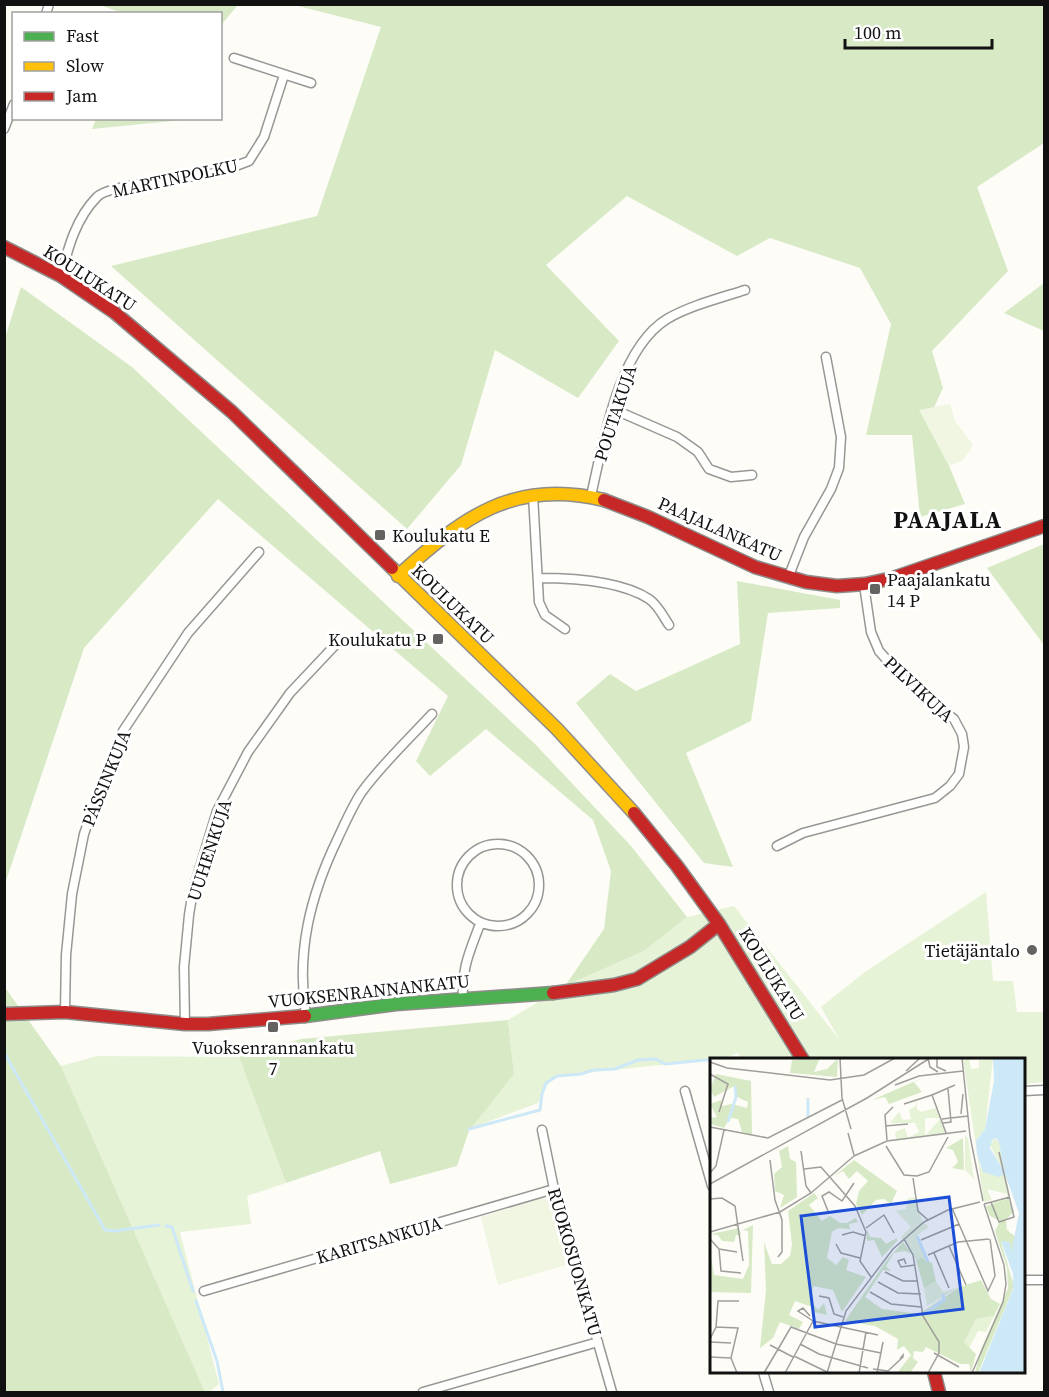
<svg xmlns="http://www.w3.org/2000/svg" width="1049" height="1397" viewBox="0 0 1049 1397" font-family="'Source Serif 4',serif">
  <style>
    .green { fill: #e7f3d7 }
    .forest { fill: #d8eac5 }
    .pitch { fill: #f0f6e1 }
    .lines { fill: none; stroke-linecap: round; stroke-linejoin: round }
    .stream { stroke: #cde8f7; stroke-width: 3 }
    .street-casing { stroke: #979795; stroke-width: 11 }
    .fast-casing { stroke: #8e8d8b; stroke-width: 15 }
    .slow-casing { stroke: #8e8d8b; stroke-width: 15 }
    .jam-casing { stroke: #8e8d8b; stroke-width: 15 }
    .street { stroke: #fffffe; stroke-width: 8 }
    .fast { stroke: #4caf50; stroke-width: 12 }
    .slow { stroke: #ffc107; stroke-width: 12 }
    .jam { stroke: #c62828; stroke-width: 12 }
    .poi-dot { fill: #646362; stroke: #fff; stroke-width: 2 }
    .labels { text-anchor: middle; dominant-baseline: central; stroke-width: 6; stroke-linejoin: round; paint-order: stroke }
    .street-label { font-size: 18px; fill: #111; stroke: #fff }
    .poi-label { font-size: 18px; fill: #111; stroke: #fff; text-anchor: start }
    .district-label { font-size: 24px; font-weight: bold; letter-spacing: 1.5px; fill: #111; stroke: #fff }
    .inset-river { fill: none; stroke: #cde8f7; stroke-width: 3 }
    .inset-road { fill: none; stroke: #9f9e9b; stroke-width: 1.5 }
    .view { fill: #1d4ed8; fill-opacity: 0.15; stroke: #1d4ed8; stroke-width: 3 }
    .inset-edge { fill: none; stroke: #111; stroke-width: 3 }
  </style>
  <rect width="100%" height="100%" fill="#fdfcf7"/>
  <path class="green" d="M986 892 993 981H1013L1017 1012H1044V1082L1024 1084V1060H742L738 1053 726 1058 557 1076 545 1087 538 1103 469 1129 514 1074 508 1020 565 986 644 951 687 917 734 906 839 1039 821 1007 865 972Z
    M97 1056 239 1057 286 1183 247 1196 251 1224 180 1232 219 1384 209 1392H205L61 1066Z"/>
  <path class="forest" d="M100 5 238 4V5L221 25 220 14 122 13Z
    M294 5H1044V143L977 187 1008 271 932 351 943 388 929 418 965 504 920 517 912 435H866L891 324 860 268 770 238 737 256 627 196 546 265 619 341 578 398 495 350 461 465 407 529 111 266 317 216 381 27Z
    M96 119V118L192 119 92 129Z
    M1044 283V331L1004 313Z
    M21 287 132 367 535 744 631 846 687 917 644 951 565 986 604 929 611 871 593 820 486 729 430 776 416 761 448 696 218 499 84 648 5 884 4 341Z
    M1044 544V645L987 568Z
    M737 581 840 600V608L768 613 751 721 686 753 733 867 704 863 576 703 610 674 636 691 740 644Z
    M4 986 61 1066 205 1392H5Z
    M508 1020 514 1074 469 1131 457 1166 390 1184 380 1151 286 1183 239 1057 301 1039Z"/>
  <path class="pitch" d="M950 404 955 421 973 445 963 460 949 466 919 410Z
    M542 1198 553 1202 566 1265 498 1285 481 1217Z"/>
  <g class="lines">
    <path class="stream" d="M5 1054 105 1230 114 1231 159 1225
      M469 1129 540 1110 542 1094 546 1083 557 1076 581 1074 593 1070 615 1069 638 1060 656 1059 665 1064 726 1058
      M166 1226 172 1227 193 1291
      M196 1301 217 1361 223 1392"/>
    <g class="street-casing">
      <path id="street" d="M46 14 49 4
        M234 58 311 83
        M4 129 14 104
        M61 276C68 248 76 218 97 197 109 184 192 178 214 173 226 170 238 165 249 161L264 137 284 75
        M613 409 677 437 698 452 709 469 731 477 752 475
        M533 495 539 602 545 615 565 629
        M591 496C603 443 618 349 667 319 689 306 720 298 745 290
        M538 578C571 578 620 580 649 599 658 605 663 616 669 625
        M788 578 804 537 831 489 839 468 841 437 826 357
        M457 885a41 41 0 1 1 82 0a41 41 0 1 1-82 0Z
        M777 846 803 833 935 798 950 786 959 774 964 747 962 734 954 719 903 678 879 651 871 632 864 585
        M463 999C461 969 470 951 480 924
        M65 1012 66 955 72 894 84 834 101 785 123 731 188 633 259 552
        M306 1016C296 952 310 896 338 838 345 823 352 807 361 793 382 764 408 740 432 714
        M185 1024 184 967 189 915 193 890 217 811 248 752 290 693 339 641
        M685 1091 712 1186
        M1024 1091 1044 1090
        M542 1130 554 1189 612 1392
        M1024 1280H1044
        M204 1291 554 1189
        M763 1372 769 1392
        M423 1392 598 1342"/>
    </g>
    <g class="fast-casing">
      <path id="fast" d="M305 1016 396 1004 553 993"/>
    </g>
    <g class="slow-casing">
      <path id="slow" d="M392 568 557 729 634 813
        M398 576C462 518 513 478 604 500"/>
    </g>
    <g class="jam-casing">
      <path id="jam" d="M4 247 61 276 114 312 232 412 392 568
        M604 500 648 517 755 567 806 582 837 586 865 584 893 578 1044 526
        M634 813 677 866 719 924 803 1060
        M553 993 614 985 637 979 690 947 719 924
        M4 1014 65 1012 185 1024H208L305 1016
        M934 1372 939 1392"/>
    </g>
    <use href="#street" class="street"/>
    <use href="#fast" class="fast"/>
    <use href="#slow" class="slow"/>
    <use href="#jam" class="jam"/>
  </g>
  <g class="poi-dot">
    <rect x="374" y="529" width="12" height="12" rx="3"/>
    <rect x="869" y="583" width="12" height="12" rx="3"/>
    <rect x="432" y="633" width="12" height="12" rx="3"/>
    <circle cx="1032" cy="950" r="6"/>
    <rect x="267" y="1021" width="12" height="12" rx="3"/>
  </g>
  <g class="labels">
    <g class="street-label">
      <text transform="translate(175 178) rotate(-12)">MARTINPOLKU</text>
      <text transform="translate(90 278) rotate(33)">KOULUKATU</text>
      <text transform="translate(615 413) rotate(-72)">POUTAKUJA</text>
      <text transform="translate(720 529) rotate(24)">PAAJALANKATU</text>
      <text transform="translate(453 604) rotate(44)">KOULUKATU</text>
      <text transform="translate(919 689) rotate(43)">PILVIKUJA</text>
      <text transform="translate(106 778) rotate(-68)">PÄSSINKUJA</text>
      <text transform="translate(209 850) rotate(-72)">UUHENKUJA</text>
      <text transform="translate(772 974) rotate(58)">KOULUKATU</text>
      <text transform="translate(369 991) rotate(-6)">VUOKSENRANNANKATU</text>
      <text transform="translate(379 1240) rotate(-16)">KARITSANKUJA</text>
      <text transform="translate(575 1262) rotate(74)">RUOKOSUONKATU</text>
    </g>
    <g class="poi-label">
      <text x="392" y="535">Koulukatu E</text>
      <text x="887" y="579">Paajalankatu<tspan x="887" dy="21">14 P</tspan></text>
      <text x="426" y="639" text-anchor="end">Koulukatu P</text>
      <text x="1020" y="950" text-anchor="end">Tietäjäntalo</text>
      <text x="273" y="1047" text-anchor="middle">Vuoksenrannankatu<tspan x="273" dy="21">7</tspan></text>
    </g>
    <g class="district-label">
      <text x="948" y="519">PAAJALA</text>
    </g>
  </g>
  <g transform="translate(710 1058)">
    <rect width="315" height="315" fill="#fdfcf7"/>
    <path d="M253 0H259L261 11 269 10V2L283 0 275 71 266 83 270 108 274 114 285 116 292 110 280 87 284 80 289 84 300 139 295 163 282 144 297 139V136L277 131 282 142 274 144ZM205 41H206L207 51 211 54 226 50 230 60H215V78L230 61 235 75 183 83 186 82 185 74 195 70 194 67 198 80 209 74 205 65H180L189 54 193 62 201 61 199 52 206 48ZM255 77 258 80 264 121 255 112ZM205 139 212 163 219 169 207 177 218 204 206 202 191 179 201 169 186 153 196 151 198 140ZM226 223 233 234 250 229 217 248 214 230ZM284 258 276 274 268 273 258 292 254 284 266 261Z" fill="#e7f3d7"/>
    <path d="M110 0 104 14 117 11 128 0 127 19 80 15 82 2ZM6 16 41 23 42 77 32 74 28 61 20 60 14 70 0 66V60L7 59 0 46 11 42 12 48 22 46 37 50 38 44 27 39 24 28 4 39 0 31ZM217 18 204 24 212 34 179 46 175 39 162 42ZM253 80 254 112 242 110 248 104 243 92 236 90ZM78 88 80 101 86 104 87 139 70 150 74 137 65 133 64 116 72 109 69 93ZM144 102 187 133 181 146 174 141 166 142 152 157 146 146 149 133 158 123 147 113 139 121 133 113 123 119ZM104 135 108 140 99 147 112 163 120 158 130 165H137L146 160 148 164 139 166 140 171 128 170 122 174 117 200 126 207 133 199 139 202 136 212 156 219 132 254 123 232 103 228 101 243 108 252 114 245 117 257 105 254 103 261 102 249 85 243 79 257 93 264 89 271 70 264 63 280 50 290 56 232 54 184 62 206H71L80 198 82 186 78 153ZM298 141 304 153 296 162 297 172 307 180 301 196 299 185 291 184 304 228 268 315H265L271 291 298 230 297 210 285 173 290 163 280 158 276 148ZM43 167 41 235 0 234V192L4 217 33 221 39 207 38 173 33 172ZM29 170 31 177H26L24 184 12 183 8 177 1 176ZM157 172 160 179 171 180 176 186 187 180V183L172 199 164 182 157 183ZM193 184 202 196 195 193 184 195 176 208 181 213 173 212 155 239 172 251 209 256 250 229 271 222 281 241 290 246 284 258 266 261 254 284 266 296 261 315 259 306H250L216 289 213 294 204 293 203 300 208 304 200 315H187L201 297 194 288 187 292 188 281 165 268 135 263 177 202ZM212 200 222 205 226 223 214 230 206 202Z" fill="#d8eac5"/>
    <path d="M283 0H315V315H269L303 231V216L291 183 300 184 301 195 309 155 295 116 289 119 273 114 267 96 266 83 275 71 284 23ZM286 80 289 84 294 113 280 90 282 82Z" fill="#cde8f7" fill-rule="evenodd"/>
    <path class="inset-river" d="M98 59V40M18 64 26 39 25 28M207 178 218 204M216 255 234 242 233 236"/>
    <path class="inset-road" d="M130 0 132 40 141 71M218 0 220 9 228 14M227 0V9L236 13M252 0 260 78 273 143M0 4 17 10 120 22 154 17 185 0M196 13 210 0M0 16 18 26 9 54M185 27 209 18 253 13M222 37 245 27M194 46 222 37 236 75M251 56 253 36M232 61 258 58M233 65 241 64 238 31M175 68 198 66M0 69 58 80 132 42M138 75 144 97M177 82 175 57 183 49M176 88 194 117 207 118 219 114 238 79M91 93 96 128 101 135M144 98 177 83 256 73M60 102 65 142 72 162V194L68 199M94 111 111 109 145 148 156 174 150 203 161 219M0 115 6 108 14 72M203 120 208 153 218 162M0 126 157 40 220 0M0 141 12 140 25 148 33 203M281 144 289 164 304 159 289 94M274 146 300 139M242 150 278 233 285 218 280 181M118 153 112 138 119 134 132 143 144 125M156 170 174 157 184 175M0 174 70 154 101 135 144 98M132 177 143 174 156 178M0 181 9 191 27 194M194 181 203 197 213 258 229 284V295L218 315M211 182 249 166M126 186 131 195 150 200M239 188 256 227M9 191 11 213 31 215M224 195 239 230M218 197 248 184 279 181M196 206 194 201 188 203 191 209 205 207M175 214 193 223H208M168 224 188 235 211 236M160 234 181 246 211 249M109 238 119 240 124 256 133 259M100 258 93 250 88 253 103 263M103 263 168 277M6 269 28 270 21 300 27 315M0 281 6 269 8 243H29M0 284 21 285M90 286 109 296 158 310M60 287 83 299M224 295 249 309M84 298 117 314M0 299 21 300M163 311 178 313 193 299V297L190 301M54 315 81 269 126 286 171 295M75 315 103 263M117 315 136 253 183 191 214 164 238 152 270 144M149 315 156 274M167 315 173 284M262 315 293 244 296 226 294 207 274 146"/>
    <path class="view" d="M239 139 253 251 105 269 91 158Z"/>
    <rect width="315" height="315" class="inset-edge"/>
  </g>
  <rect width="1049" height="1397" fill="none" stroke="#111111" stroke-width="12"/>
  <rect x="12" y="12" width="210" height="108" fill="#ffffff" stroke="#a0a0a0" stroke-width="1.5"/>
  <rect x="24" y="32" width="30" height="9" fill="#4caf50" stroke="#a0a0a0" stroke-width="1.5"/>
  <text x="66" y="42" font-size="18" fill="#111111">Fast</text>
  <rect x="24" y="62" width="30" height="9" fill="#ffc107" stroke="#a0a0a0" stroke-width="1.5"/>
  <text x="66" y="72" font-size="18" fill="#111111">Slow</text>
  <rect x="24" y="92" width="30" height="9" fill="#c62828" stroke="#a0a0a0" stroke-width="1.5"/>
  <text x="66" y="102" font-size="18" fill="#111111">Jam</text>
  <path d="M845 39v9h147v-9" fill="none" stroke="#111111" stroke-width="3"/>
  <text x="854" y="39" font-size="18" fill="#111111" stroke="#ffffff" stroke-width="4.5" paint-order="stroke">100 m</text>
</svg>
